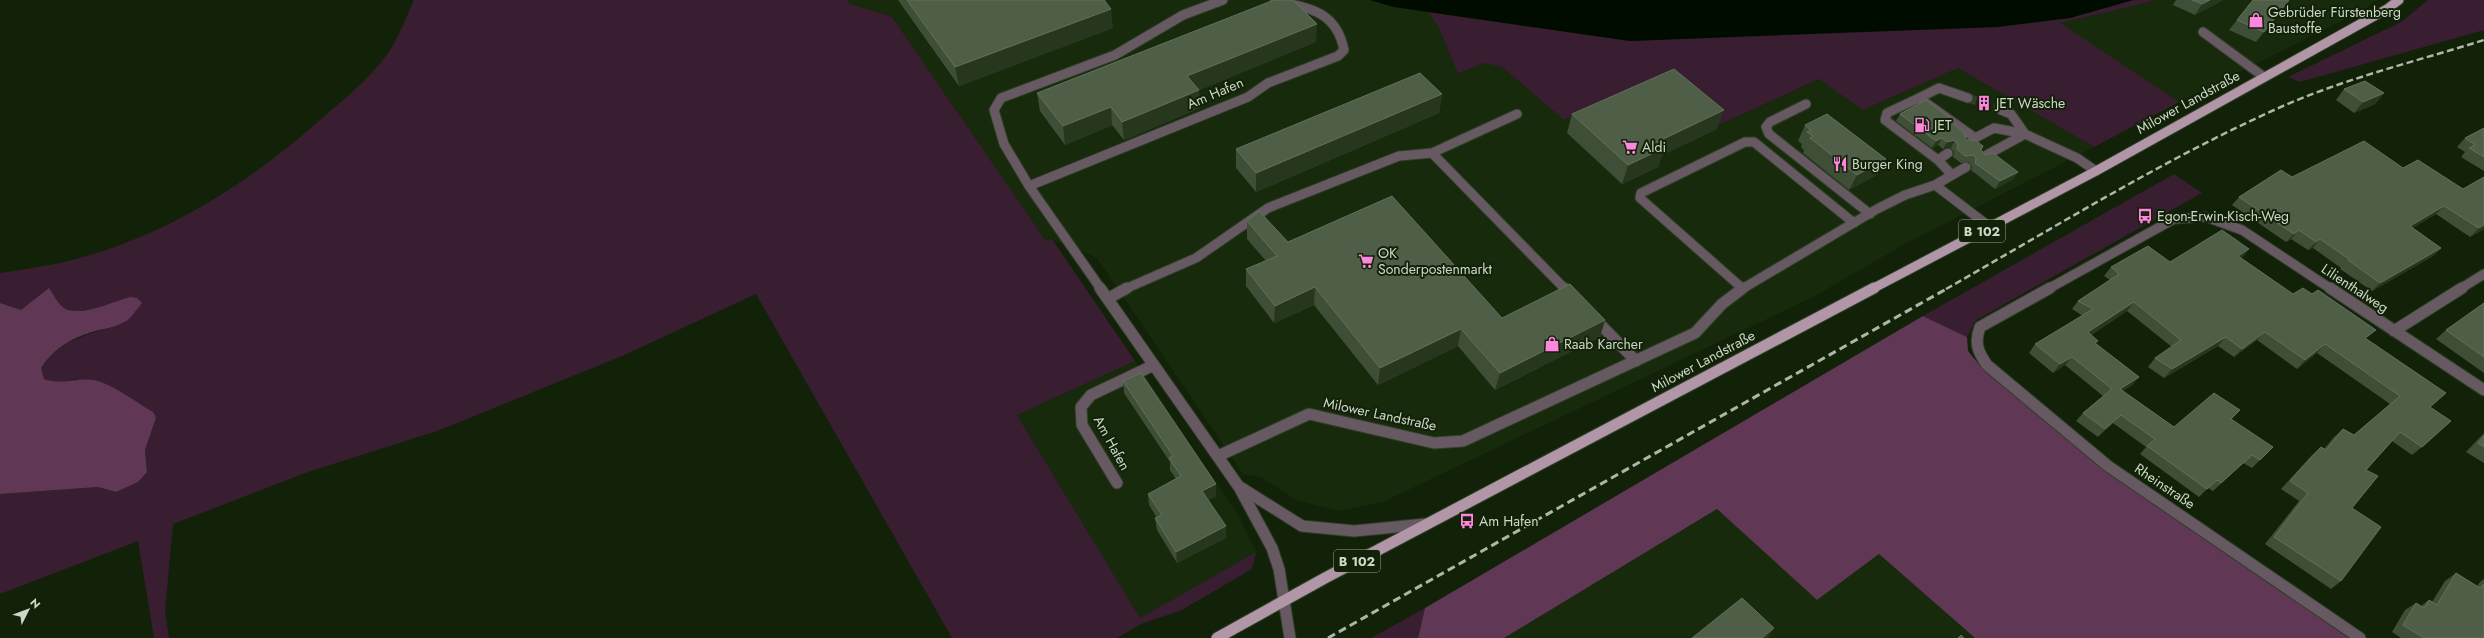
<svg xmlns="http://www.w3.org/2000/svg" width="2484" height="638" viewBox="0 0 2484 638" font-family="Jost,sans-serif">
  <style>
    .built { fill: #172a0c }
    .green { fill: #381e30 }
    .forest { fill: #603755 }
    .water { fill: #000c00 }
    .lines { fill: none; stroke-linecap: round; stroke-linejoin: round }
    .minor-tunnel { stroke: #2e3d26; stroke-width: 9; stroke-dasharray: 9 4.5; stroke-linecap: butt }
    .minor-far1-casing { stroke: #303f28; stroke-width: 11 }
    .minor-casing { stroke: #303f28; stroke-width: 13 }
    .major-far1-casing { stroke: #303f28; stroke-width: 11 }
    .major-casing { stroke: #303f28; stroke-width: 13 }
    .minor-far1 { stroke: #665962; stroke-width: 9 }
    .minor { stroke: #665962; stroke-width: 11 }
    .major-far1 { stroke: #b196a8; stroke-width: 9 }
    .major { stroke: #b196a8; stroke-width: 11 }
    .rail-far1 { stroke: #acb7a7; stroke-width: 2.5; stroke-dasharray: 7 3.5; stroke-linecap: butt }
    .rail { stroke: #acb7a7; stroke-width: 3; stroke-dasharray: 8 4.5; stroke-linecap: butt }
    .wall { fill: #3f4f37 }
    .shaded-wall { fill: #26371e }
    .building { fill: #4e5e47; stroke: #62715b }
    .labels { text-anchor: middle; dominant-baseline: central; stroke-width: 4; stroke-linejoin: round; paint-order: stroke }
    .shield { fill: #122209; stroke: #96a18f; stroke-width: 1 }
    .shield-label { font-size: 13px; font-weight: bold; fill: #ced8c9 }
    .poi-label { font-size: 14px; fill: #ced8c9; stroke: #122209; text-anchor: start }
    .street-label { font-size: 14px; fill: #ced8c9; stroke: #122209 }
  </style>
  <rect width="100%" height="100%" fill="#122209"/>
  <path class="built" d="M847 0H1370L1394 7 1427 12 1438 26 1458 74 1483 63 1502 67 1564 120 1658 78 1717 126 1820 79 1863 110 1958 68 2094 147 1903 245 1815 296 1383 502 1339 511 1298 501 1261 477 1243 474 1097 258 1052 239 1046 241 892 17 848 3Z
    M2158 0H2378L2365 9 2179 102 2059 23Z
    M1135 361 1238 515 1256 552 1140 618 1017 415Z
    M1717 509 1817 600 1879 554 1975 638H1504Z"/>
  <path class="green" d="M414 0H847L848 3 892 17 1046 241 1052 239 1135 361 1017 415 1140 618 1256 552 1252 569 1180 611 1143 623 1117 638H952L756 294 622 356 440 430 308 472 173 524 165 611 169 638H154L138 541 0 594V494L98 487 116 492 147 472 145 450 156 418 77 379 57 383 44 379 41 368C59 341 86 334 116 326L130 297C112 303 86 315 68 310 59 307 54 295 49 289L21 310 0 303V273C20 270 40 267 60 263 160 240 244 187 320 120 344 100 376 73 392 47 401 32 407 15 414 0Z
    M2133 0H2158L2060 23 2179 102 2094 147 1958 68 1863 110 1819 79 1717 126 1658 78 1564 120 1502 67 1483 63 1458 74 1438 26 1427 12 1630 41 2070 18Z
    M2428 0H2484V30L2300 82 2288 77 2401 22Z
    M2174 174 2202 193 1976 320 1967 337 1923 316Z
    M1425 608 1418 638H1371Z"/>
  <path class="forest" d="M49 288C54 295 59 307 68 310 86 315 112 302 130 297L137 298 142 303C138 308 134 313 130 318 122 325 110 328 99 330 75 336 55 347 41 368L44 379C64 386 78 376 98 381 115 386 137 403 153 412L156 418 145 450 147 472 138 482 116 492 98 487 0 494V303L21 310Z
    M1923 316 1967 337 1968 351 1981 367 2104 470 2349 638H1975L1879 554 1817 600 1717 509 1504 638H1418L1425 608Z"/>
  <path class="water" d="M1370 0H2133L2070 18 1998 27 1630 41 1394 7Z"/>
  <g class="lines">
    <path class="minor-tunnel" d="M1968 98 2001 110"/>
    <g class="minor-far1-casing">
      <path id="minor-far1" d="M2203 32 2264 77
        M1919 98 1939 88 1968 98
        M1806 104 1770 122 1766 127 1769 134 1870 214
        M2001 110 2011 114 2025 134
        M1432 153 1565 289
        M1983 157 2025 134 2077 158 2096 171
        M1938 160 1948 153
        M1951 174 1938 160 1885 120 1887 113 1919 98 1975 138 1994 128 2025 134
        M1935 185 1966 167
        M1029 186 1248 97 1268 83 1338 56 1344 50C1336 10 1309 9 1275 0
        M1742 288 1640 198 1641 193 1745 142H1754L1854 223
        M1101 289 1029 186 1004 144 994 110 1001 98 1115 55 1183 15 1223 0
        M1125 289 1196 258 1268 208 1399 156 1432 153 1517 114
        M1742 289 1877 209 1905 195 1935 185 1990 227
        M2048 289 2174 219 2206 217 2242 230 2331 289
        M2460 289 2484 274"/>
    </g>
    <g class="minor-casing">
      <path id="minor" d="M1100 288 1239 487 1272 548 1279 569 1290 638
        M1564 288 1573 297
        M2050 288 1980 327C1974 343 1978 352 1987 365L2108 466 2360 638
        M2330 288 2484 390
        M1109 298 1127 288
        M1594 318 1636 361
        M2394 331 2462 288
        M1218 456 1309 414 1434 443 1463 441 1695 333 1722 304 1743 288
        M1117 483 1082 425 1081 407 1091 395 1154 365
        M1240 487 1302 526 1354 531 1426 524"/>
    </g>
    <g class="major-far1-casing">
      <path id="major-far1" d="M1872 289 2096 171 2387 9 2399 0"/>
    </g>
    <g class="major-casing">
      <path id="major" d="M1217 638 1325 578 1874 288"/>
    </g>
    <use href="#minor-far1" class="minor-far1"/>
    <use href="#minor" class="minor"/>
    <use href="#major-far1" class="major-far1"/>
    <use href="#major" class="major"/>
    <path class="rail-far1" d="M1946 289C2057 226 2166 158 2283 106 2347 78 2417 61 2484 40"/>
    <path class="rail" d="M1328 638 1948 288"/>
  </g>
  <path class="wall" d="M898 0H1107L1104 1 1113 28 959 86Z
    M2176 0H2223L2195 15 2173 5Z
    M2289 0 2256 42 2229 30 2237 20Z
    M1316 42 1199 90 1200 108 1124 140 1112 125 1065 145 1040 111 1037 93Z
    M2344 89 2384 93 2375 104 2354 113 2336 100Z
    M1442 94 1439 113 1256 192 1236 168V149Z
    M1572 114 1717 129 1662 155 1658 167 1622 184 1567 133Z
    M1900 114 1954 121 1953 124 1966 140 1981 150 1985 155 2018 172 2013 179 1995 189 1971 170 1972 167 1969 162 1961 163 1953 157 1954 152 1951 148 1943 149 1938 145 1932 148 1896 121Z
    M1805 125 1886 159 1878 174 1849 190 1803 153 1804 150 1801 147 1802 144 1798 141Z
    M2484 128V171L2461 157 2465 152 2457 147 2465 138Z
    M2403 168 2463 189 2484 177V229L2470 237 2436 214 2412 228 2441 248 2433 256 2372 291 2340 269 2341 268 2313 248 2308 250 2291 239 2286 242 2232 205 2239 197 2292 177Z
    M1247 221 1288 242 1502 318 1605 320 1600 337 1495 390 1458 346 1378 385 1314 305 1274 323 1246 286V269L1266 261 1247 239Z
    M2241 258 2293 294 2366 339 2430 407 2422 447 2412 455 2392 441 2366 470 2352 508 2341 581 2331 589 2265 544 2299 501 2281 489 2312 455 2321 447 2324 449 2334 437 2343 429 2354 435 2390 404 2317 353 2297 369 2257 340 2234 357 2218 346 2164 378 2148 367 2155 358 2172 347 2127 311 2091 335 2096 344 2139 377 2132 385 2123 391 2174 427 2231 419 2260 460 2252 468 2243 463 2213 491 2208 488 2199 497 2140 454 2146 447 2113 423 2098 437 2076 421 2083 413 2103 396 2065 365 2053 373 2029 353 2035 344 2083 316 2072 309 2078 301 2110 280 2104 276 2111 267 2170 262 2242 258Z
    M2484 303V373L2436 339 2446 330Z
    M1123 381 1216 484V496L1208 500 1226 538 1177 563 1157 530 1155 518H1157L1149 505 1148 494 1176 479 1170 470V462L1124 393Z
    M2484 433V463L2466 452Z
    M2456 573 2477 586 2480 582 2484 579V638H2401L2392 632 2405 610 2416 603 2421 606 2429 600 2432 602 2445 581Z"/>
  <path class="shaded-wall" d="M2210 0H2223L2195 15 2202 4Z
    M2289 0 2282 10 2256 42 2264 32Z
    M1111 9 1113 28 959 86 955 67Z
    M1317 24 1316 42 1188 95 1187 76Z
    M1199 90 1200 108 1124 140 1122 122Z
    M2384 93 2375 104 2354 113 2363 102Z
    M1442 94 1439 113 1256 192V173Z
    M1111 107 1112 125 1065 145 1063 126Z
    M1724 110 1717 129 1662 155 1658 167 1622 184 1628 165 1657 142Z
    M1942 138 1938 145 1932 148 1936 141Z
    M1955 140 1951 148 1943 149 1947 142Z
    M1886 159 1878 174 1849 190 1857 175Z
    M2018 172 2013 179 1995 189 2000 181Z
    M2444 206 2436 214 2402 235 2410 226Z
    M2484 225V229L2470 237 2479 228Z
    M2299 230 2291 239 2286 242 2294 234Z
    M2320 239 2313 248 2308 250 2316 242Z
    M2441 248 2433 256 2372 291 2380 283Z
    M2249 249 2242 258 2230 265 2238 256Z
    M1315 287 1314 305 1274 323 1275 306Z
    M2134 302 2127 311 2081 341 2088 332Z
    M1605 320 1600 337 1495 390 1500 373Z
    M1461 329 1458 346 1378 385 1380 368Z
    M2376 330 2367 338 2356 346 2365 338Z
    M2265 332 2257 340 2234 357 2242 349Z
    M2226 337 2218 346 2164 378 2172 369Z
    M2325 344 2317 353 2297 369 2305 360Z
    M2072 357 2065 365 2053 373 2060 364Z
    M2139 377 2132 385 2113 398 2120 389Z
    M2121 415 2113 423 2098 437 2105 429Z
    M1216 484V496L1203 502 1202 491Z
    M1226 526V538L1177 563 1176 552Z
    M1774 628 1768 638H1762Z"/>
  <path class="building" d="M907 0H1104L1111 9 955 67Z
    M1274 0H1293L1317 24 1187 76 1199 90 1122 122 1111 107 1063 126 1037 93Z
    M2192 0H2210L2202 4Z
    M2253 0H2289L2264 32 2237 20Z
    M1674 69 1724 110 1657 142 1664 148 1628 165 1572 114Z
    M1420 73 1442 94 1256 173 1236 149Z
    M2365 81 2384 93 2363 102 2344 89Z
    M1926 100 1954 121 1952 123 1964 132 1966 140H1975L1983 146 1981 150 1985 155 1993 153 2018 172 2000 181 1975 163 1976 159 1974 155 1965 156 1957 149 1958 145 1955 140 1947 142 1942 138 1936 141 1900 114Z
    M1827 114 1886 159 1857 175 1810 138 1813 136 1807 132 1811 130 1805 125Z
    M2484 128V157L2469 148 2475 145 2465 138Z
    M2364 141 2403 168 2418 160 2463 189 2484 177V225L2479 228 2444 206 2410 226 2441 248 2380 283 2348 260 2349 259 2320 239 2316 242 2299 230 2294 234 2239 197 2281 170 2292 177Z
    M1392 196 1502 318 1570 284 1605 320 1500 373 1461 329 1380 368 1315 287 1275 306 1246 269 1277 256 1247 221 1259 211 1288 242Z
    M2222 230 2249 249 2238 256 2293 294 2303 288 2312 294 2318 290 2376 330 2365 338 2446 393 2430 407 2451 421 2422 447 2400 432 2366 470 2378 476 2352 508 2381 527 2341 581 2274 537 2308 493 2290 481 2321 447 2326 450 2343 429 2354 435 2400 396 2325 344 2305 360 2265 332 2242 349 2226 337 2172 369 2155 358 2181 340 2134 302 2088 332 2098 341 2095 343 2139 377 2120 389 2174 427 2214 393 2240 410 2231 419 2273 447 2260 460 2252 455 2221 483 2217 480 2207 489 2147 446 2155 439 2121 415 2105 429 2083 413 2112 389 2072 357 2060 364 2035 344 2093 309 2078 301 2119 274 2111 267 2148 246 2170 262Z
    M2484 303V357L2446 330Z
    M1141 373 1216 484 1202 491 1226 526 1176 552 1155 518 1162 515 1148 494 1181 476 1169 458 1173 456 1123 381Z
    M2484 436V447L2478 443Z
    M2456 573 2480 588 2484 584V638H2424L2403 625 2416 603 2424 608 2429 600 2437 605Z
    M1742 598 1774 628 1762 638H1692Z
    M1961 635 1964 638H1958Z"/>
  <defs>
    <g id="shop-bare" transform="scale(1.2)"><path d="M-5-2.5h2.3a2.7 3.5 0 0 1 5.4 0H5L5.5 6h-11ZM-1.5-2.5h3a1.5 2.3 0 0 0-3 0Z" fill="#ff85df" stroke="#122209" stroke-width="2.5" paint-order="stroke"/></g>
    <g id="building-bare" transform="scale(1.2)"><path d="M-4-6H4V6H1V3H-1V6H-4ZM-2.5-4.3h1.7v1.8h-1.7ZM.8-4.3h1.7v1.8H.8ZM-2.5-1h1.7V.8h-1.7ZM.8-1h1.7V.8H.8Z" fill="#ff85df" stroke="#122209" stroke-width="2.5" paint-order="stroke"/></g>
    <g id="fuel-bare" transform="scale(1.2)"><path d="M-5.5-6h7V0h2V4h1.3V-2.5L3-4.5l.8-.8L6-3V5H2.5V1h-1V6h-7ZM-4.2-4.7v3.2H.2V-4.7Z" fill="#ff85df" stroke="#122209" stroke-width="2.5" paint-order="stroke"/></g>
    <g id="supermarket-bare" transform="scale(1.2)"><path d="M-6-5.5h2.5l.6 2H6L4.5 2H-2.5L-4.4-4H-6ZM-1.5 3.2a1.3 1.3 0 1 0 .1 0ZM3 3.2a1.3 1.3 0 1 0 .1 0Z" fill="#ff85df" stroke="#122209" stroke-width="2.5" paint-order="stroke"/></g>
    <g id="restaurant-bare" transform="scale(1.2)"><path d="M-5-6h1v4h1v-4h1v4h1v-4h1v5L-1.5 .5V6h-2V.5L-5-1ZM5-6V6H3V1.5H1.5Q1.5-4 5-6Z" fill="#ff85df" stroke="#122209" stroke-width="2.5" paint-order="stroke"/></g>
    <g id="bus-bare" transform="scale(1.2)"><path d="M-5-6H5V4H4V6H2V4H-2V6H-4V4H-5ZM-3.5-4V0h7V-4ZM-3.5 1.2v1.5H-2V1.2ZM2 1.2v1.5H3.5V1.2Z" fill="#ff85df" stroke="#122209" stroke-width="2.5" paint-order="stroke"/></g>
  </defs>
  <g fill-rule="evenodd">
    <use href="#shop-bare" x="2256" y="20"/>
    <use href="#building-bare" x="1984" y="103"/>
    <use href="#fuel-bare" x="1922" y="125"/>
    <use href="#supermarket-bare" x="1630" y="147"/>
    <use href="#restaurant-bare" x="1840" y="164"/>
    <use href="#bus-bare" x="2145" y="216"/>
    <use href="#supermarket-bare" x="1366" y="261"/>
    <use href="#shop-bare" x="1552" y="344"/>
    <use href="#bus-bare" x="1467" y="521"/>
  </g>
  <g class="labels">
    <g class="shield">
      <rect x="1959" y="220" width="46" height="22" rx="3"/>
      <rect x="1334" y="550" width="46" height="22" rx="3"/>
    </g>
    <g class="shield-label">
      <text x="1982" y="231">B 102</text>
      <text x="1357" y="561">B 102</text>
    </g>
    <g class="poi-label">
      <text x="2268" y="12">Gebrüder Fürstenberg<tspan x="2268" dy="16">Baustoffe</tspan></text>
      <text x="1996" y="103">JET Wäsche</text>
      <text x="1934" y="125">JET</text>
      <text x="1642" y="147">Aldi</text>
      <text x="1852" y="164">Burger King</text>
      <text x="2157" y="216">Egon-Erwin-Kisch-Weg</text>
      <text x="1378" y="253">OK<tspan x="1378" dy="16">Sonderpostenmarkt</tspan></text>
      <text x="1564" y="344">Raab Karcher</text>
      <text x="1479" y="521">Am Hafen</text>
    </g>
    <g class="street-label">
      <text transform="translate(1215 93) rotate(-23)">Am Hafen</text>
      <text transform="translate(2188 102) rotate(-29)">Milower Landstraße</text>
      <text transform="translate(2355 288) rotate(33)">Lilienthalweg</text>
      <text transform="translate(1703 361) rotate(-28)">Milower Landstraße</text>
      <text transform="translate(1380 414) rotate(12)">Milower Landstraße</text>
      <text transform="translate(1112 443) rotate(61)">Am Hafen</text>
      <text transform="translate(2165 486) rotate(34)">Rheinstraße</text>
    </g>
  </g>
  <g transform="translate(28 610) rotate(48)" stroke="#122209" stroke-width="3" paint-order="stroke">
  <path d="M0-3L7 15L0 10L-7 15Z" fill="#ced8c9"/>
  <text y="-6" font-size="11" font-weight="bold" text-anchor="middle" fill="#ced8c9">N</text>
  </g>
</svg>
